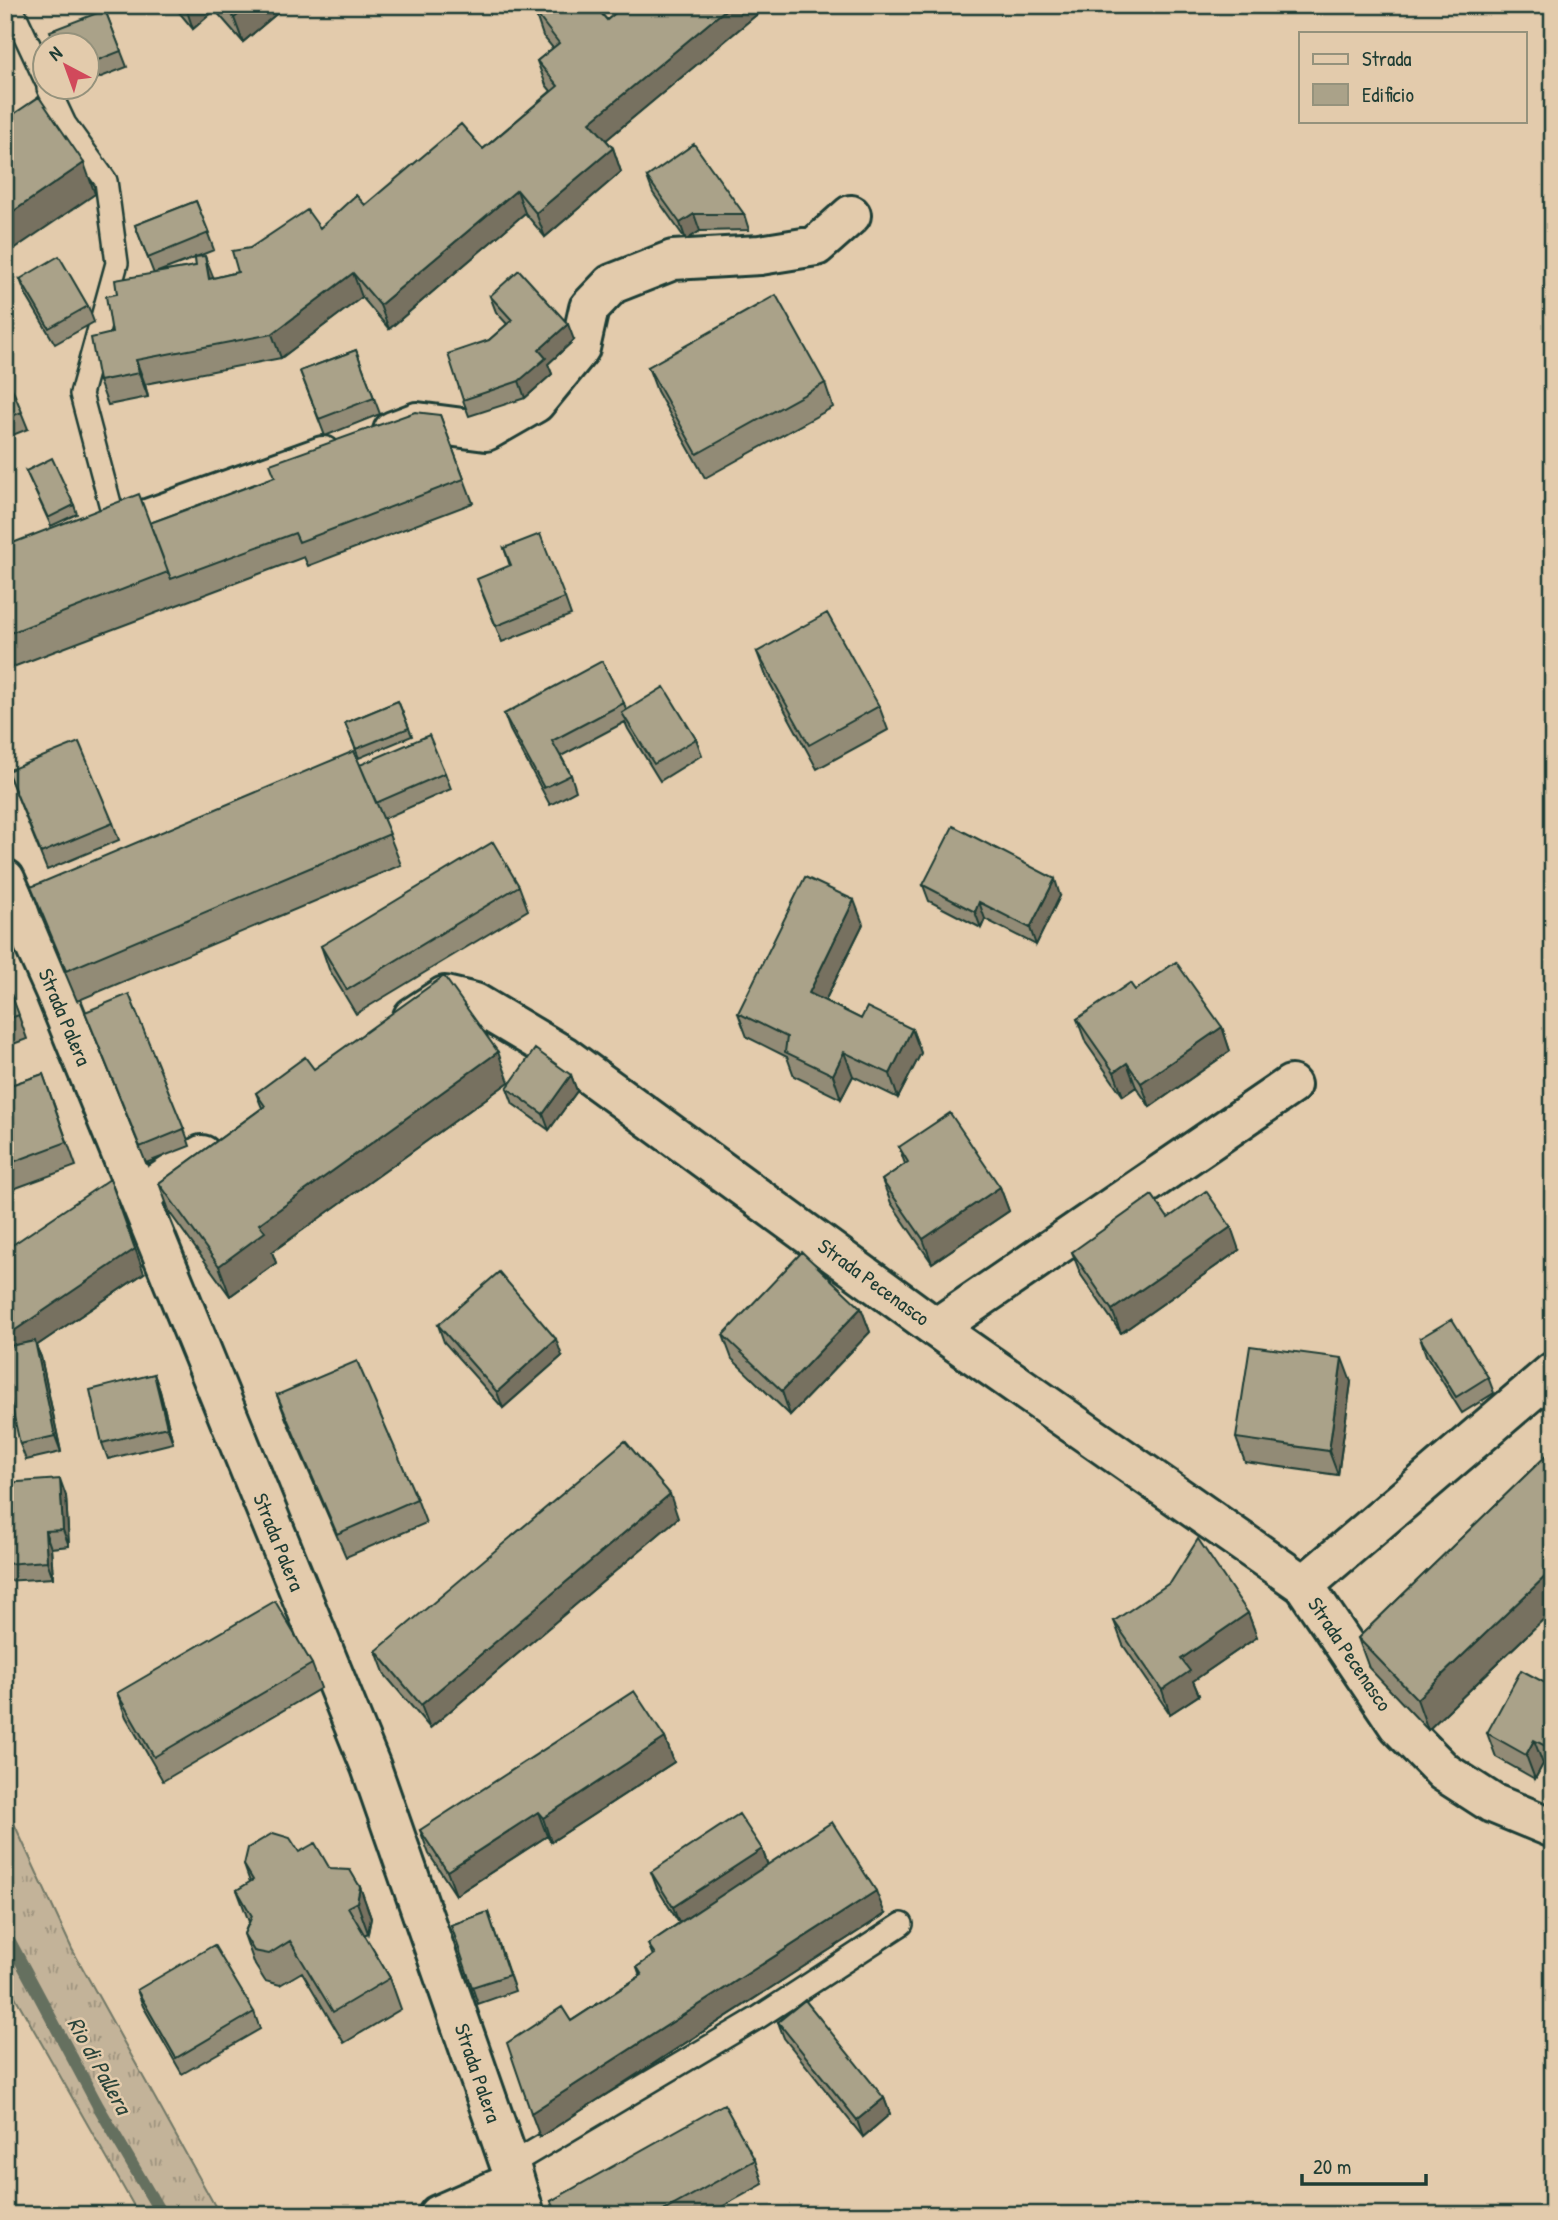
<svg xmlns="http://www.w3.org/2000/svg" width="1558" height="2220" viewBox="0 0 1558 2220" font-family="'Patrick Hand',sans-serif">
  <style>
    .grass { fill: url(#grass-tufts); stroke: #717866; stroke-width: 2 }
    .lines { fill: none; stroke-linecap: round; stroke-linejoin: round }
    .stream { stroke: #656f5f; stroke-width: 12 }
    .lane-casing { stroke: #1f3d34; stroke-width: 26 }
    .street-casing { stroke: #1f3d34; stroke-width: 44 }
    .lane { stroke: #e3cbac; stroke-width: 21 }
    .street { stroke: #e3cbac; stroke-width: 38 }
    .wall { fill: #928b76; stroke: #1f3d34; stroke-width: 2; fill-rule: evenodd }
    .shaded-wall { fill: #777160; stroke: #1f3d34; stroke-width: 2 }
    .building { fill: #aaa289; stroke: #1f3d34; stroke-width: 2 }
    .labels { text-anchor: middle; dominant-baseline: central; stroke-width: 5; stroke-linejoin: round; paint-order: stroke }
    .street-label { font-size: 21px; fill: #1f3d34; stroke: #e3cbac }
    .water-label { font-size: 23px; font-style: italic; fill: #2b453b; stroke: #e3cbac }
  </style>
  <defs>
    <pattern id="grass-tufts" width="24" height="20" patternUnits="userSpaceOnUse" patternTransform="scale(1.75)"><rect width="24" height="20" fill="#c3b399"/><path d="M3 7l-1-3M5 7V3M7 7l1-3M15 17l-1-3M17 17v-4M19 17l1-3" fill="none" stroke="#9e937e"/></pattern>
  </defs>
  <rect width="100%" height="100%" fill="#e3cbac"/>
  <filter id="ink" filterUnits="userSpaceOnUse"><feTurbulence type="fractalNoise" baseFrequency=".0143" numOctaves="2"/><feDisplacementMap in="SourceGraphic" scale="14" xChannelSelector="R" yChannelSelector="G"/><feConvolveMatrix kernelMatrix="1 2 1 2 8 2 1 2 1" color-interpolation-filters="sRGB"/></filter>
  <g filter="url(#ink)">
    <path class="grass" d="M5 1804 72 1949 220 2215H139L5 1979Z"/>
    <g class="lines">
      <path class="stream" d="M5 1932 98 2106 162 2215"/>
      <g class="lane-casing">
        <path id="lane" d="M11 6 46 81
          M48 88 65 124 106 181 117 263 81 394 117 530
          M510 2165 759 2017 902 1924"/>
      </g>
      <g class="street-casing">
        <path id="street" d="M393 431 417 422 486 431 535 403 580 348 589 308 612 284 673 260 760 255 816 246 851 215
          M5 570 323 456
          M5 879 55 991 371 1767 510 2165 525 2215
          M413 1017 445 996 475 1003 564 1056 936 1328 1304 1585 1398 1725 1444 1772 1492 1803 1553 1828
          M139 1196 202 1155
          M936 1328 1291 1085
          M1304 1585 1553 1372
          M438 2215 514 2182"/>
      </g>
      <use href="#lane" class="lane"/>
      <use href="#street" class="street"/>
    </g>
    <path class="wall" d="M173 5H287L243 42 215 10 193 29Z
      M537 5H594L607 20 625 5 767 6 606 140 613 148 621 172 545 237 525 213 389 329 362 297 281 358 145 384 148 397 108 405 99 381 112 333 117 294 154 274 135 225 196 201 214 250 196 257 214 278 238 272 250 248 320 228 365 205 483 149 551 91 546 85 537 61 553 48 543 36 535 12 540 8ZM195 258 196 266 155 273Z
      M105 10 127 67 88 82V46Z
      M647 177 744 214 749 230 700 231 686 240 653 193Z
      M20 279 88 306 94 322 55 344 26 295Z
      M490 296 574 340 548 364 552 374 525 398 469 416 463 400 489 340 507 324 496 312Z
      M356 350 380 414 325 436 300 371Z
      M648 367 825 383 833 407 705 478 657 391Z
      M5 372 28 429 5 438Z
      M440 415 473 503 308 566 304 557 5 670V546L150 523Z
      M26 471 74 505 77 514 51 526Z
      M504 548 565 598 571 615 502 642 483 595 510 566Z
      M757 652 879 706 888 730 817 769 766 676Z
      M398 701 412 736 359 758 345 723Z
      M624 703 626 710 696 739 702 755 660 781 628 729 625 722 561 756 571 775 576 791 550 805 510 730 504 714Z
      M360 765 445 773 451 789 383 819 401 865 77 1001 42 918 31 887Z
      M7 771 113 823 119 840 47 870Z
      M923 885 1060 896 1036 945 985 919 981 928 929 901Z
      M519 886 528 910 356 1014 329 969 321 946Z
      M863 924 825 1001 861 1019 912 1029 921 1053 898 1098 853 1076 841 1099 794 1076 787 1057 747 1037 738 1013Z
      M5 977 27 1039 5 1047Z
      M1135 990 1222 1027 1230 1051 1150 1107 1136 1087 1123 1096 1086 1043 1077 1019Z
      M85 1012 184 1129 190 1146 146 1163Z
      M314 1069 509 1082 272 1252 276 1263 230 1296 170 1213 159 1183 262 1108 256 1093Z
      M43 1074 76 1166 5 1192V1087Z
      M571 1075 577 1091 549 1130 513 1104 507 1088Z
      M899 1147 1000 1187 1009 1211 932 1263 891 1203 882 1180 905 1164Z
      M1168 1218 1239 1250 1121 1333 1081 1275 1072 1252Z
      M5 1250 144 1273 36 1346 41 1357 61 1452 26 1460 20 1444Z
      M861 1308 870 1332 790 1415 732 1359 723 1335Z
      M438 1325 562 1356 503 1408 444 1342Z
      M1420 1338 1488 1377 1494 1393 1462 1413 1426 1355Z
      M154 1374 160 1391 173 1443 108 1459 102 1443Z
      M1351 1382 1338 1475 1245 1462 1236 1438Z
      M277 1395 417 1499 426 1523 346 1557 286 1419Z
      M1553 1449V1610L1428 1730 1369 1668 1358 1638Z
      M5 1483 66 1496 69 1546 51 1548 53 1578 5 1581Z
      M678 1518 430 1728 385 1675 376 1651Z
      M1248 1613 1257 1637 1193 1681 1199 1695 1170 1714 1123 1645 1114 1621Z
      M312 1664 321 1688 163 1781 126 1717 117 1693Z
      M1553 1687V1769L1543 1764 1535 1779 1496 1757 1487 1733Z
      M665 1738 674 1762 551 1842 547 1836 456 1895 429 1854 420 1830Z
      M762 1849 768 1865 885 1914 540 2137 571 2021 640 1976 637 1967 653 1956 648 1944 679 1923 657 1888 651 1872Z
      M299 1852 330 1869 360 1887 371 1918 368 1933 364 1935 390 1978 401 2009 344 2043 302 1972 280 1985 265 1981 255 1965 244 1934 249 1922 237 1890 250 1882 244 1865Z
      M488 1912 515 1991 478 2004 451 1925Z
      M137 1990 254 2012 260 2029 182 2074 143 2006Z
      M778 2022 884 2098 890 2114 863 2137 784 2038Z
      M755 2160 763 2184 707 2215H556L551 2201Z"/>
    <path class="shaded-wall" d="M185 5H213L215 10 193 29Z
      M250 5H287L243 42 234 18Z
      M731 5 767 6 599 146 590 122Z
      M613 148 621 172 545 237 536 213Z
      M84 163 95 194 5 255V217Z
      M517 190 525 213 389 329 380 305Z
      M694 214 700 231 686 240 680 223Z
      M205 256 214 279H209Z
      M353 273 362 297 281 358 272 334Z
      M568 324 574 340 548 364 552 374 525 398 519 381 539 350Z
      M136 360 145 384 148 397 139 373Z
      M1055 879 1060 896 1036 945 1030 928Z
      M854 900 863 924 817 1017 809 993Z
      M979 902 985 919 981 928 975 912Z
      M1222 1027 1230 1051 1150 1107 1141 1083Z
      M912 1029 921 1053 898 1098 890 1074Z
      M498 1052 509 1082 272 1252 276 1263 230 1296 219 1266 259 1224Z
      M844 1052 853 1076 841 1099 833 1075Z
      M1127 1063 1136 1087 1123 1096 1114 1072Z
      M571 1075 577 1091 549 1130 543 1114Z
      M110 1179 144 1273 36 1346 41 1357 61 1452 55 1436 5 1367V1337Z
      M1000 1187 1009 1211 932 1263 923 1239Z
      M1231 1227 1239 1250 1121 1333 1112 1310Z
      M861 1308 870 1332 790 1415 782 1391Z
      M556 1339 562 1356 503 1408 497 1392Z
      M1342 1358 1351 1382 1338 1475 1329 1451Z
      M154 1374 160 1391 173 1443 167 1427Z
      M60 1479 66 1496 69 1546 63 1530Z
      M670 1494 678 1518 430 1728 421 1705Z
      M45 1531 51 1548 53 1578 47 1561Z
      M1553 1569V1610L1428 1730 1417 1699Z
      M1248 1613 1257 1637 1193 1681 1199 1695 1170 1714 1162 1690 1181 1659Z
      M665 1738 674 1762 551 1842 543 1818Z
      M1534 1740 1543 1764 1535 1779 1526 1755Z
      M538 1812 547 1836 456 1895 447 1871Z
      M762 1849 768 1866 679 1923 673 1907Z
      M360 1887 371 1918 368 1933 357 1902Z
      M876 1891 885 1914 540 2137 531 2113Z
      M884 2098 890 2114 863 2137 857 2120Z"/>
    <path class="building" d="M223 5H250L234 18Z
      M543 5H594L607 20 625 5H731L590 122 613 148 536 213 517 190 380 305 353 273 272 334 136 360 139 373 99 381 91 338 112 333 106 296 117 294 115 280 196 266 195 257 205 256 209 279 238 272 232 251 250 248 307 210 320 228 356 195 365 205 461 124 483 149 558 86 537 61 559 43 535 12Z
      M105 10 121 51 88 64V46H56L50 31Z
      M39 97 84 163 5 217V120Z
      M694 144 744 214H694L680 223 647 177Z
      M196 201 209 233 148 258 135 225Z
      M59 256 88 306 49 328 20 279Z
      M519 270 568 324 539 350 546 358 519 381 463 400 448 354 489 340 512 320 490 296Z
      M776 295 825 383 697 454 648 367Z
      M356 350 374 398 319 419 300 371Z
      M5 372 22 412 5 419Z
      M415 412 440 415 464 479 299 542 295 533 171 579 150 523 275 477 270 464Z
      M52 458 74 505 48 518 26 471Z
      M139 494 168 572 5 635V546Z
      M540 534 565 598 496 626 477 579 511 565 504 548Z
      M827 613 879 706 809 745 757 652Z
      M602 661 624 703 552 741 571 775 544 788 504 714Z
      M664 687 696 739 654 764 622 713Z
      M398 701 409 728 356 749 345 723Z
      M429 735 445 773 376 803 360 765Z
      M79 742 113 823 41 853 7 771Z
      M354 751 390 834 66 971 31 887Z
      M953 826 1055 879 1030 928 979 902 975 912 923 885Z
      M493 842 519 886 347 990 321 946Z
      M805 877 854 900 809 993 861 1019 867 1007 912 1029 890 1074 844 1052 833 1075 785 1052 787 1037 738 1013Z
      M1176 962 1222 1027 1141 1083 1127 1063 1114 1072 1077 1019 1130 983 1135 990Z
      M444 976 498 1052 259 1224 265 1232 219 1266 159 1183 265 1106 256 1093 305 1057 314 1069Z
      M5 978 19 1015 5 1020Z
      M129 994 184 1129 140 1147 85 1012Z
      M535 1049 571 1075 543 1114 507 1088Z
      M43 1074 67 1142 5 1165V1087Z
      M950 1113 1000 1187 923 1239 882 1180 908 1162 899 1147Z
      M110 1179 135 1249 5 1337V1250Z
      M1206 1191 1231 1227 1112 1310 1072 1252 1152 1195 1168 1218Z
      M802 1252 861 1308 782 1391 723 1335Z
      M499 1272 556 1339 497 1392 438 1325Z
      M1452 1319 1488 1377 1456 1397 1420 1338Z
      M35 1341 55 1436 20 1444 5 1376V1347Z
      M1250 1346 1342 1358 1329 1451 1236 1438Z
      M357 1361 417 1499 337 1534 277 1395Z
      M154 1374 167 1427 102 1443 90 1390Z
      M625 1441 670 1494 421 1705 376 1651Z
      M1553 1449V1569L1417 1699 1358 1638Z
      M60 1479 63 1530 45 1531 47 1561 5 1564V1483Z
      M1198 1539 1248 1613 1181 1659 1190 1671 1162 1690 1114 1621 1171 1582Z
      M275 1601 312 1664 154 1757 117 1693Z
      M1521 1670 1553 1687V1750L1534 1740 1526 1755 1487 1733Z
      M634 1691 665 1738 543 1818 538 1812 447 1871 420 1830Z
      M739 1814 762 1849 673 1907 651 1872Z
      M832 1822 876 1891 531 2113 507 2043 562 2007 571 2021 642 1975 637 1967 655 1954 648 1944Z
      M273 1833 290 1838 299 1852 315 1843 330 1869 350 1870 360 1887 357 1902 348 1907 390 1978 333 2012 290 1941 269 1954 254 1951 244 1934 252 1916 237 1890 253 1880 244 1865 248 1848Z
      M488 1912 509 1975 472 1987 451 1925Z
      M214 1945 254 2012 176 2058 137 1990Z
      M805 2000 884 2098 857 2120 778 2022Z
      M724 2104 755 2160 656 2215H559L551 2201Z"/>
  </g>
  <g class="labels">
    <g class="street-label">
      <text transform="translate(65 1017) rotate(67)">Strada Palera</text>
      <text transform="translate(874 1282) rotate(36)">Strada Pecenasco</text>
      <text transform="translate(279 1542) rotate(68)">Strada Palera</text>
      <text transform="translate(1350 1654) rotate(56)">Strada Pecenasco</text>
      <text transform="translate(478 2073) rotate(71)">Strada Palera</text>
    </g>
    <g class="water-label">
      <text transform="translate(100 2065) rotate(61)">Rio di Pallera</text>
    </g>
  </g>
  <rect width="1558" height="2220" fill="none" stroke="#e3cbac" stroke-width="28"/>
  <rect x="14" y="14" width="1530" height="2192" fill="none" stroke="#1f3d34" stroke-width="2.5" filter="url(#ink)"/>
  <rect x="1299" y="32" width="228" height="91" fill="#e3cbac" stroke="#95927c" stroke-width="2"/>
  <rect x="1313" y="54" width="35" height="10" fill="#e3cbac" stroke="#95927c" stroke-width="2"/>
  <text x="1362" y="66" font-size="21" fill="#1f3d34">Strada</text>
  <rect x="1313" y="84" width="35" height="21" fill="#aaa289" stroke="#95927c" stroke-width="2"/>
  <text x="1362" y="102" font-size="21" fill="#1f3d34">Edificio</text>
  <g transform="translate(66 66) rotate(319)"><circle r="33" fill="#e3cbac" stroke="#95927c" stroke-width="2"/>
  <path d="M0-5L12 26L0 18L-12 26Z" fill="#d1495b"/>
  <text y="-10" font-size="19" font-weight="bold" text-anchor="middle" fill="#1f3d34">N</text>
  </g>
  <path d="M1302 2174v10h124v-10" fill="none" stroke="#1f3d34" stroke-width="3.5"/>
  <text x="1313" y="2174" font-size="21" fill="#1f3d34" stroke="#e3cbac" stroke-width="5" paint-order="stroke">20 m</text>
</svg>
